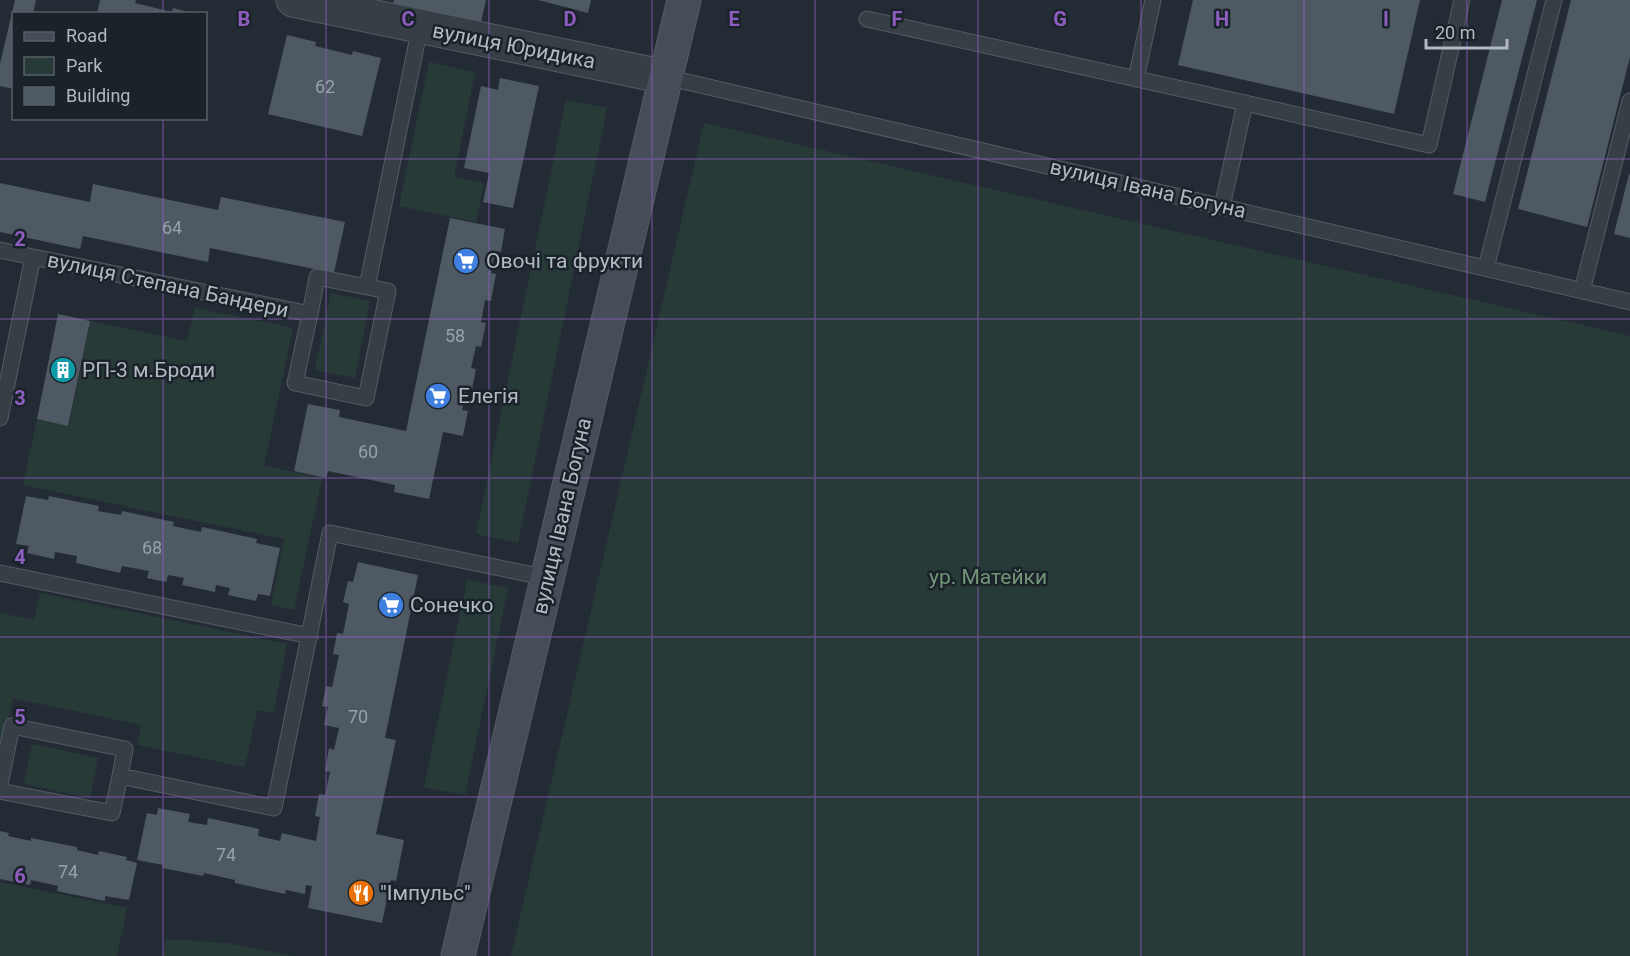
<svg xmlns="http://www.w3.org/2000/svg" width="1630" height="956" viewBox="0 0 1630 956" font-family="Roboto,sans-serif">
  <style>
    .green { fill: #283a38 }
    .building { fill: #4e5963 }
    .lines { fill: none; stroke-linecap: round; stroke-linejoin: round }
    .service-casing { stroke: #545c63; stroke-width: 17 }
    .tertiary-casing { stroke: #545c63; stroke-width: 35 }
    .secondary-casing { stroke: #545c63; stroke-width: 35 }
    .service { stroke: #363e46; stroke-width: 15 }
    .tertiary { stroke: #363e46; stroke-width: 33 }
    .secondary { stroke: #454e58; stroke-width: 33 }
    .grid { fill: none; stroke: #8e5dc0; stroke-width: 1.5; stroke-opacity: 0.55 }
    .labels { text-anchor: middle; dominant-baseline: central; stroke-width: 5; stroke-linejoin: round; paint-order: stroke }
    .number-label { font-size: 18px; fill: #98a1aa }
    .street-label { font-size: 21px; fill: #b1b9c2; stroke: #1b232a }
    .poi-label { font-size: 21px; fill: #b1b9c2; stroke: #1b232a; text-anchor: start }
    .park-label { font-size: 21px; fill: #729677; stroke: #1b232a }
    .grid-label { font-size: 20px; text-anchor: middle; font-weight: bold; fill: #8e5dc0; stroke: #1b232a; stroke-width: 5; stroke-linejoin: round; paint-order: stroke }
  </style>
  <rect width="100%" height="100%" fill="#232c35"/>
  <path class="green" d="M429 62 475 72 454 177 484 183 476 222 399 206Z
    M566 100 607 108 518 543 476 534Z
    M704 123 1630 336V956H511Z
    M331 293 370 301 355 378 315 370Z
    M195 308 293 328 264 466 322 478 294 610 271 605 284 539 23 485 37 419 69 426 90 321 187 341Z
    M467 580 508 588 465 795 424 787Z
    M40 593 287 644 273 713 257 710 245 767 137 745 141 725 13 698 0 761V613L34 620Z
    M32 744 98 758 90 798 24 784Z
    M0 882 127 908 117 956H0Z
    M166 939 227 943 293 956H163Z"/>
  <path class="building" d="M15 0H36L33 14H14V89L0 86V64Z
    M100 0H136L135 3 172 12 173 8 195 14H97Z
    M394 0H486L481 22 393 3Z
    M538 0H591L588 13Z
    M1193 0H1420L1394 114 1178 65Z
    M1502 0H1537L1485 202 1453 194Z
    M1571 0H1630V57L1587 227 1518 209Z
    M287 35 316 42 315 46 352 55 353 51 381 58 362 136 268 114Z
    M500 78 539 86 513 208 483 202 489 173 464 168 481 86 498 90Z
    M1629 174H1630V238L1614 234Z
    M0 183 90 202 93 184 218 210 221 197 345 222 334 273 210 248 208 262 83 236 80 249 0 232Z
    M450 218 505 229 501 252 495 251 491 273 496 274 491 301 485 300 481 322 486 323 481 347 476 346 471 368 476 369 472 389 467 388 462 410 468 411 463 436 443 432 429 499 394 492 395 485 328 471 326 478 294 471 308 404 340 410 339 417 406 431Z
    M58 314 90 321 68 426 37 419Z
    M26 496 48 500 49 496 99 506 98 511 121 515 122 511 174 522 173 526 201 532 202 527 257 539 256 543 280 548 270 596 258 594 256 601 228 595 230 588 216 585 215 592 182 585 184 578 168 575 166 582 147 578 149 571 122 566 120 573 76 563 77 556 55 552 54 559 27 553 29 546 16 544Z
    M358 562 418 575 385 738 396 740 376 834 404 840 396 881 391 880 382 923 308 908 312 886 306 885 305 894 286 890 285 894 235 883V880L204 873 203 876 162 868 163 865 137 860 147 813 157 815 158 808 190 814 188 822 207 825 208 818 259 829 258 836 280 841 282 833 316 841 320 817 315 816 319 794 325 795 330 772 325 771 329 748 334 750 339 728 324 725 328 707 322 706 326 686 332 687 339 655 333 654 337 633 343 634 349 604 343 602 348 581 353 582Z
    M0 831 9 833 8 836 31 841V838L77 847V850L98 855 99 851 127 857 126 860 137 863 129 900 105 896V901L57 891 58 886 31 880 30 885 0 879Z"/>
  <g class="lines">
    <g class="service-casing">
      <path id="service" d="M867 19 1245 103 1222 207
        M666 77 1630 302
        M1136 79 1153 0
        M1245 103 1429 145 1462 0
        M0 250 33 257
        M1486 268 1554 0
        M1582 291 1630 101
        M310 314 295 383 366 398 388 291 367 287
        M0 418 33 257 310 314 317 277 367 287 420 27
        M0 573 310 636
        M0 784 12 726 125 749 120 776 274 808 330 533 548 578
        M0 791 112 813 120 776"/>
    </g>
    <g class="tertiary-casing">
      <path id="tertiary" d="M293 0 666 77"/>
    </g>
    <g class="secondary-casing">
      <path id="secondary" d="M458 956 684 0"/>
    </g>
    <use href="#service" class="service"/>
    <use href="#tertiary" class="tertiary"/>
    <use href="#secondary" class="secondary"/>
  </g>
  <path class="grid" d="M163 0V14M326 0V956M489 0V956M652 0V956M815 0V956M978 0V956M1141 0V956M1304 0V956M1467 0V956M163 118V956M0 159H1630M0 319H1630M0 478H1630M0 637H1630M0 797H1630"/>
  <defs>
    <g id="supermarket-disc" transform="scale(1.35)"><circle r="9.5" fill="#3f7fe0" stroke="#1b232a"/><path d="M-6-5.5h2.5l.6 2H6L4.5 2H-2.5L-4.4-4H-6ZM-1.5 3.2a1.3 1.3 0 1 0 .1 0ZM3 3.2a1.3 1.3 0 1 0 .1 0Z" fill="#fff"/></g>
    <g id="building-disc" transform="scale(1.35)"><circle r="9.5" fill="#0f9aa8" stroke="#1b232a"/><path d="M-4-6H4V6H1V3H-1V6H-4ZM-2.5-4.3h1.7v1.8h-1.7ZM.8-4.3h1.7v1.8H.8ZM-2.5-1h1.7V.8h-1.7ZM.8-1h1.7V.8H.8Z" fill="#fff"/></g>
    <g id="restaurant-disc" transform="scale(1.35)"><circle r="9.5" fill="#e8710a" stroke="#1b232a"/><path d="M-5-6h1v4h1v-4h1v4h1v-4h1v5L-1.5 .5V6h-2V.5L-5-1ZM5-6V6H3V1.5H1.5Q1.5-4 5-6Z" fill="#fff"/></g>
  </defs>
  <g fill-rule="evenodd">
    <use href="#supermarket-disc" x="466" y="261"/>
    <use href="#building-disc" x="63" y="370"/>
    <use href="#supermarket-disc" x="438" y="396"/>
    <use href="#supermarket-disc" x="391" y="605"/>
    <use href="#restaurant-disc" x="361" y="893"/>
  </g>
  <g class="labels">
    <g class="number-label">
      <text x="325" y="86">62</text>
      <text x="172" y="227">64</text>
      <text x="455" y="335">58</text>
      <text x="368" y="451">60</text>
      <text x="152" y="547">68</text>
      <text x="358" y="716">70</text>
      <text x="226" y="854">74</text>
      <text x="68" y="871">74</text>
    </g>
    <g class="street-label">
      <text transform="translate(514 46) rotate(11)">вулиця Юридика</text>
      <text transform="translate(1148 189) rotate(13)">вулиця Івана Богуна</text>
      <text transform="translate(168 285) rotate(12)">вулиця Степана Бандери</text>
      <text transform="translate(562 516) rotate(-77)">вулиця Івана Богуна</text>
    </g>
    <g class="poi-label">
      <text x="486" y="261">Овочі та фрукти</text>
      <text x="82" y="370">РП-3 м.Броди</text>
      <text x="458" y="396">Елегія</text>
      <text x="410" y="605">Сонечко</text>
      <text x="380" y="893">"Імпульс"</text>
    </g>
    <g class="park-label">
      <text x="988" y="577">ур. Матейки</text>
    </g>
  </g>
  <g class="grid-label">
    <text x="244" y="26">B</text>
    <text x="408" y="26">C</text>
    <text x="570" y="26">D</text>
    <text x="734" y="26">E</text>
    <text x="897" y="26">F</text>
    <text x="1060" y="26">G</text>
    <text x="1222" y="26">H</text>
    <text x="1386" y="26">I</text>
    <text x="20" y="246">2</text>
    <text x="20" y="405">3</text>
    <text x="20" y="564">4</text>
    <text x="20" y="724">5</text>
    <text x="20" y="883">6</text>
  </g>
  <rect x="12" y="12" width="195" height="108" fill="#1b232a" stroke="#575f67" stroke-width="1.5"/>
  <rect x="24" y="32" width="30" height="9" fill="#454e58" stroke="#575f67" stroke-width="1.5"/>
  <text x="66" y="42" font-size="18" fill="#b1b9c2">Road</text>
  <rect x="24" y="57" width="30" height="18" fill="#283a38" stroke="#575f67" stroke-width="1.5"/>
  <text x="66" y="72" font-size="18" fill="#b1b9c2">Park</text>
  <rect x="24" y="87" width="30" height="18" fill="#4e5963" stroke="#575f67" stroke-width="1.5"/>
  <text x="66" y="102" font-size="18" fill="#b1b9c2">Building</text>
  <path d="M1426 39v9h81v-9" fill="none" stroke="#b1b9c2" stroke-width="3"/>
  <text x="1435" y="39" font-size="18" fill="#b1b9c2" stroke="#1b232a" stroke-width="4.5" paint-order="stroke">20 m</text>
</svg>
